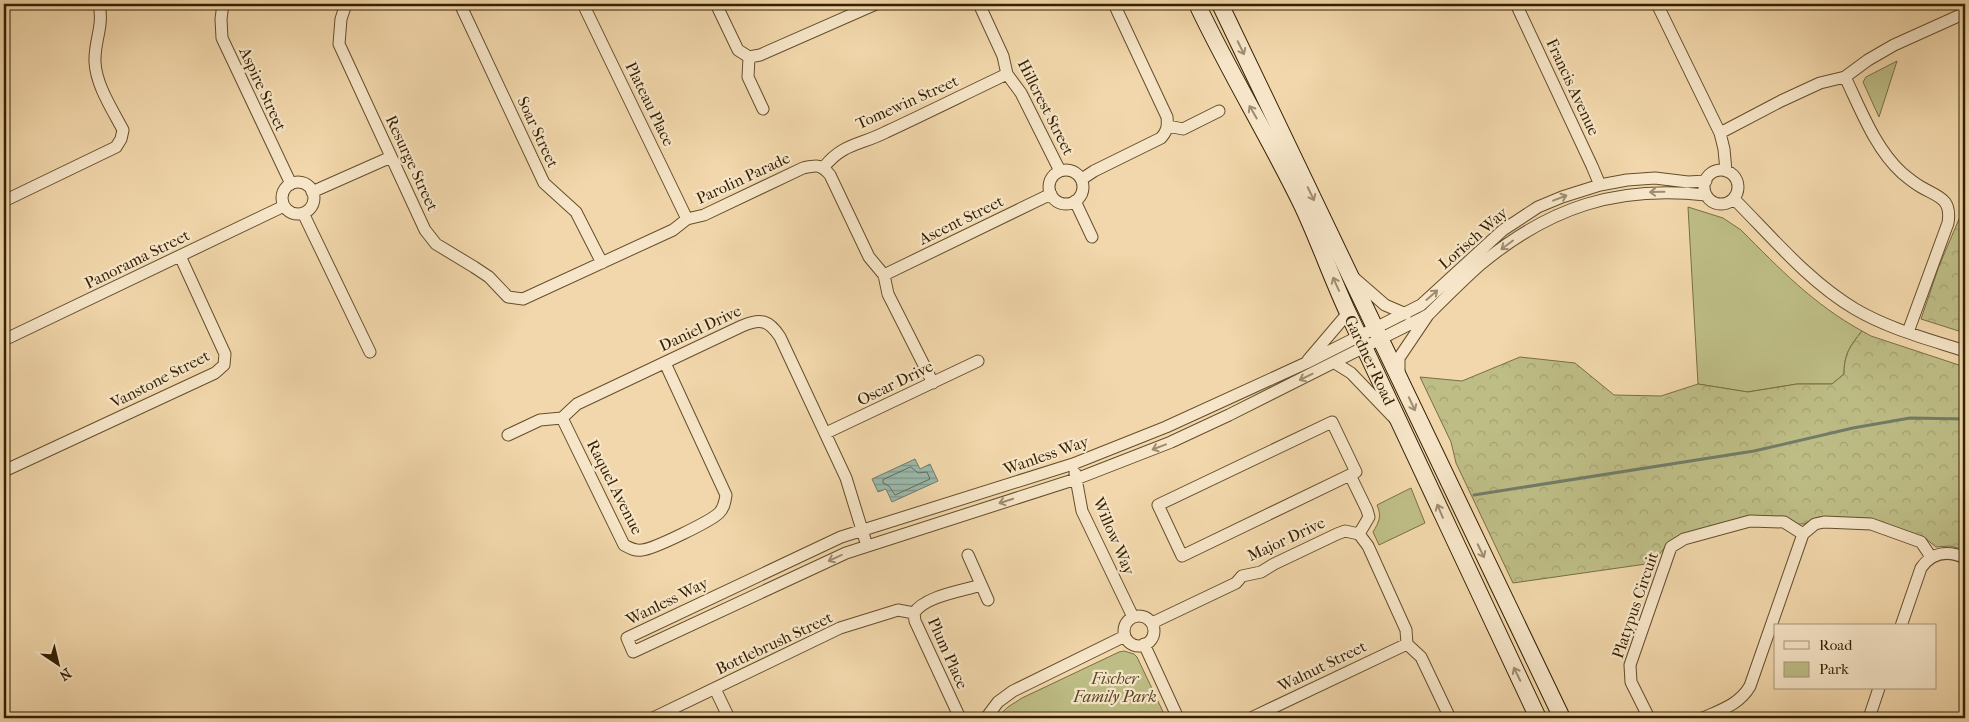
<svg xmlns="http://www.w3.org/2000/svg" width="1969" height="722" viewBox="0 0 1969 722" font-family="'IM FELL French Canon',serif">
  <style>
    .green { fill: #bebd86; stroke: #7a6e43 }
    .forest { fill: url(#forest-crowns); stroke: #7a6e43 }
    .water { fill: url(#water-rules); stroke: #727c68 }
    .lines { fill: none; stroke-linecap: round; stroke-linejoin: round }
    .shore { stroke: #686c56; stroke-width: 1 }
    .stream { stroke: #727c68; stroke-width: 3 }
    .street-casing { stroke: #644e2b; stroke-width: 13 }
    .secondary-casing { stroke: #352000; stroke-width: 18 }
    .street { stroke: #f6e5c8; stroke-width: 11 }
    .secondary { stroke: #f6e5c8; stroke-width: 16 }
    .oneway { stroke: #9f8c6e }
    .labels { text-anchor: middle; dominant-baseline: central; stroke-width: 4.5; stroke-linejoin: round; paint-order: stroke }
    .street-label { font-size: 16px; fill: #352000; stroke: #f6e5c8 }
    .park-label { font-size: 16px; font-style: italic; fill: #574722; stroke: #f6e5c8 }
  </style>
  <defs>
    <pattern id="forest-crowns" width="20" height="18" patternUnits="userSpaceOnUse" patternTransform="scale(1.25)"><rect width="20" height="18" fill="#bebd86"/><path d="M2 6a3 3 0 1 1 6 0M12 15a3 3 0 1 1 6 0" fill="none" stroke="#a4a272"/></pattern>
    <pattern id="water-rules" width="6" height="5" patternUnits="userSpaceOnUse" patternTransform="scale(1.25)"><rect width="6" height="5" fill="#9bb9ad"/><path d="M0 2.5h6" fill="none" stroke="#7f968a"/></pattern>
  </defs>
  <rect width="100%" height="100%" fill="#f1d7ab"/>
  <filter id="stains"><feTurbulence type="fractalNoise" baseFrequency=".004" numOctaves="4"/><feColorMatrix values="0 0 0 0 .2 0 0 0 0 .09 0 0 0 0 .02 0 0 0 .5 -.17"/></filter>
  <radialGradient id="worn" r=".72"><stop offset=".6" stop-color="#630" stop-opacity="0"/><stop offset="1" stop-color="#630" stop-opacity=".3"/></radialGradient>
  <path class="green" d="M1897 61 1879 117 1863 82 1866 77Z
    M1688 207 1723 218 1741 230C1780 269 1813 304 1862 331 1850 346 1844 354 1844 374L1832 384H1797L1747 392 1698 384Z
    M1411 488 1425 523 1379 545 1373 532C1379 522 1382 516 1377 505Z
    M1124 651 1134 654 1137 657 1166 718H996L1008 707 1022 698 1119 652Z"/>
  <path class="forest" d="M1965 205V333L1921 319 1939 266Z
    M1862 331 1871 336 1965 367V550L1950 546 1936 547 1925 538 1872 519 1819 517 1804 524H1798L1790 519 1681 535 1668 543 1653 563 1513 583 1456 463 1451 442 1420 377 1462 381 1520 357 1575 363 1614 395 1661 396 1698 384 1748 392 1797 384H1832L1844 374C1844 354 1850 346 1862 331Z"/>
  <path class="water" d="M915 459 920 469 930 464 938 481 892 502 886 489 878 492 872 479Z"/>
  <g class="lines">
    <path class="shore" d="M911 467 918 473 927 472 930 479 895 495 889 486 883 483V480Z"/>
    <path class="stream" d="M1474 495 1754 451 1853 428 1910 418 1965 419"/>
    <g class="street-casing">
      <path id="street" d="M223 4 221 19 222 38 291 184
        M346 4 341 19 339 44 425 230 436 244 474 267 489 277 508 297 523 299 673 230 687 219 704 215 803 168C817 165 821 164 830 175L869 257 884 275 888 294 933 383
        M460 4 544 183 576 212 602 263
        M583 4 687 219
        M716 4 738 50 749 57 748 77 763 109
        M979 4 1003 56 1007 74 1021 93 1060 171
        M1516 4 1592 166 1600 185
        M1657 4 1720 133 1724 149 1726 171
        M749 57 760 55 876 4
        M1845 77C1861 110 1875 148 1902 173 1908 178 1914 183 1921 187 1938 197 1952 198 1948 223L1908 332
        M1168 126 1183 129 1219 111
        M1720 133 1781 101 1820 83 1845 77 1868 60 1894 45 1965 13
        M824 167C843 143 861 145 886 132 927 113 967 93 1007 74
        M1704 187a17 17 0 1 1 34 0a17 17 0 1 1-34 0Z
        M1049 187a17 17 0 1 1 34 0a17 17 0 1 1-34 0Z
        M1082 179 1094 171 1161 138C1167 131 1168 127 1167 117L1114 4
        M1706 181 1688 182 1655 178 1627 180 1600 185 1562 197 1538 207 1503 230 1421 305 1306 363 1166 427 1073 464 841 537 627 638 633 652 846 553 1076 479 1171 442 1229 415 1420 319 1429 314C1446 297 1463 280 1481 264 1550 207 1617 185 1706 195
        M282 198a16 16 0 1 1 32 0a16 16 0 1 1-32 0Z
        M312 192 391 157
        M1734 199C1772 237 1808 281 1855 309 1889 329 1928 339 1965 351
        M4 201 116 147 121 139 123 130C112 109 96 85 95 62 94 41 104 27 99 4
        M1075 201 1092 237
        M303 213 370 352
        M884 275 1051 194
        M1354 278 1385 305 1406 314
        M4 340 284 206
        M1308 360 1348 313
        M1335 363 1351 373 1395 419
        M1399 373V358L1428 315
        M562 418 624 545C630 548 634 551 642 550 654 549 711 521 719 513 724 508 725 502 726 495L665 363
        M1332 422 1356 472 1182 556 1158 505Z
        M826 433 978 361
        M508 435 540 420 562 418 577 404 742 326C761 318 769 320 780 337L846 478 867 546
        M4 471 215 373 224 365 225 354 180 256
        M1075 473 1082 511 1133 617
        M1350 475 1367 510 1369 517 1359 534
        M968 555 988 600
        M1124 631a15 15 0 1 1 30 0a15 15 0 1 1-30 0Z
        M1152 623 1236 583 1242 576 1261 572 1274 564 1337 534 1345 531 1359 534 1368 546 1406 630 1407 644 1421 657 1450 718
        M1901 626 1921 568C1932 552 1948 550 1965 558
        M1144 644 1178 718
        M715 689 729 718
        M653 718 840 628 898 610 914 613
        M960 718 915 621 914 613C925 596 962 591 981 585
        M986 718 998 702 1013 691 1125 636
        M1251 718 1407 644
        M1649 718 1631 682 1630 665 1671 547 1684 539 1750 521 1784 522 1803 534
        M1703 718C1721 710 1740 704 1750 686L1803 534 1815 524 1824 522 1871 524 1921 542 1931 557
        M1869 718 1879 688"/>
    </g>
    <g class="secondary-casing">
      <g id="secondary">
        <path id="s1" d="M1197 4C1229 72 1269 137 1302 205 1319 241 1332 279 1349 315 1413 449 1474 584 1538 718"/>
        <path d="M1220 4 1562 718"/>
      </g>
    </g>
    <use href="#street" class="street"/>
    <use href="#secondary" class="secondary"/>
  </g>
  <defs><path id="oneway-shaft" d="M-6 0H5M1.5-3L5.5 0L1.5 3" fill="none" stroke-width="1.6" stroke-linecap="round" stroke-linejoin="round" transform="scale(1.25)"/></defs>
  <g class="oneway">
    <use href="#oneway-shaft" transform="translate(1241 48) rotate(64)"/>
    <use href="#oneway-shaft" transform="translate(1253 112) rotate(-120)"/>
    <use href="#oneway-shaft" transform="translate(1657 192) rotate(179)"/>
    <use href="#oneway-shaft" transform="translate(1311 194) rotate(64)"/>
    <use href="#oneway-shaft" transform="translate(1560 198) rotate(-21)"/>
    <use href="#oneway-shaft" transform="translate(1507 245) rotate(143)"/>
    <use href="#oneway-shaft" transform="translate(1336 284) rotate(-114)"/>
    <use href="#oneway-shaft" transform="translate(1432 295) rotate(-41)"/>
    <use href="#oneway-shaft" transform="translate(1306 377) rotate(154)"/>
    <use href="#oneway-shaft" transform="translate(1412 404) rotate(65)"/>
    <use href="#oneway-shaft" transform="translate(1159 447) rotate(159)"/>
    <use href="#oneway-shaft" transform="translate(1006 501) rotate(162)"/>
    <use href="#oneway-shaft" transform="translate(1440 511) rotate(-113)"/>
    <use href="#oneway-shaft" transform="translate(1481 551) rotate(64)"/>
    <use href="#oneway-shaft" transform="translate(835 558) rotate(155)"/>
    <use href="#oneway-shaft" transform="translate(1517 674) rotate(-116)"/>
  </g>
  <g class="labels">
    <g class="street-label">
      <text transform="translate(1573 87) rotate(65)">Francis Avenue</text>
      <text transform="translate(263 89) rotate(65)">Aspire Street</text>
      <text transform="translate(907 102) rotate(-24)">Tomewin Street</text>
      <text transform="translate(650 104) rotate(64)">Plateau Place</text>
      <text transform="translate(1046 107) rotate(63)">Hillcrest Street</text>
      <text transform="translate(538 132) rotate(65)">Soar Street</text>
      <text transform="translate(412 163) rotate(65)">Resurge Street</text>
      <text transform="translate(743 178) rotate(-25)">Parolin Parade</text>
      <text transform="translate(961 220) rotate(-26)">Ascent Street</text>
      <text transform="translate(1473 238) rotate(-41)">Lorisch Way</text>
      <text transform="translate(137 259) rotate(-26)">Panorama Street</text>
      <text transform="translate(700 328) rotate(-25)">Daniel Drive</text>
      <text stroke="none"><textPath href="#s1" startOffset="396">Gardner Road</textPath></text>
      <text transform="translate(160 379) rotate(-27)">Vanstone Street</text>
      <text transform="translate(895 383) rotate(-26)">Oscar Drive</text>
      <text transform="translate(1046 455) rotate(-19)">Wanless Way</text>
      <text transform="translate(615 487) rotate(63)">Raquel Avenue</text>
      <text transform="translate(1114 536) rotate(67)">Willow Way</text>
      <text transform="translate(1286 539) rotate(-25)">Major Drive</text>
      <text transform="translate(667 601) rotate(-26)">Wanless Way</text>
      <text transform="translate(1635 605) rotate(-71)">Platypus Circuit</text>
      <text transform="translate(774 643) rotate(-25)">Bottlebrush Street</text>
      <text transform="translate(948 653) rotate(66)">Plum Place</text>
      <text transform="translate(1322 666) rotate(-26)">Walnut Street</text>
    </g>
    <g class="park-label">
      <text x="1115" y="678">Fischer<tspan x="1115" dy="18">Family Park</tspan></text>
    </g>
  </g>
  <rect width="1969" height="722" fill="none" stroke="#f1d7ab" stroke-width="20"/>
  <rect x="5" y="5" width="1959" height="712" fill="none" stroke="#352000" stroke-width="2.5"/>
  <rect x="10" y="10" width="1949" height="702" fill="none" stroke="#352000"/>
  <rect x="1774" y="624" width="162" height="65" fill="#f6e5c8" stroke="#a99678"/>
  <rect x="1784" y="641" width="25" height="8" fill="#f6e5c8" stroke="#a99678"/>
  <text x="1819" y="650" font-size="15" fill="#352000">Road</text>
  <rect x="1784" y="662" width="25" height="15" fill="#bebd86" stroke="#a99678"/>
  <text x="1819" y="674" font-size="15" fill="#352000">Park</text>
  <g transform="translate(58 664) rotate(145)" stroke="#f6e5c8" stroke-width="4" paint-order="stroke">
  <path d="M0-4L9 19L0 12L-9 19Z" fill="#352000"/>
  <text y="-8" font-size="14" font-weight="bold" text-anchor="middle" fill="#352000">N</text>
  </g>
  <rect width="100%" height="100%" filter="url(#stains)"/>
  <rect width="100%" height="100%" fill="url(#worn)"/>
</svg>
